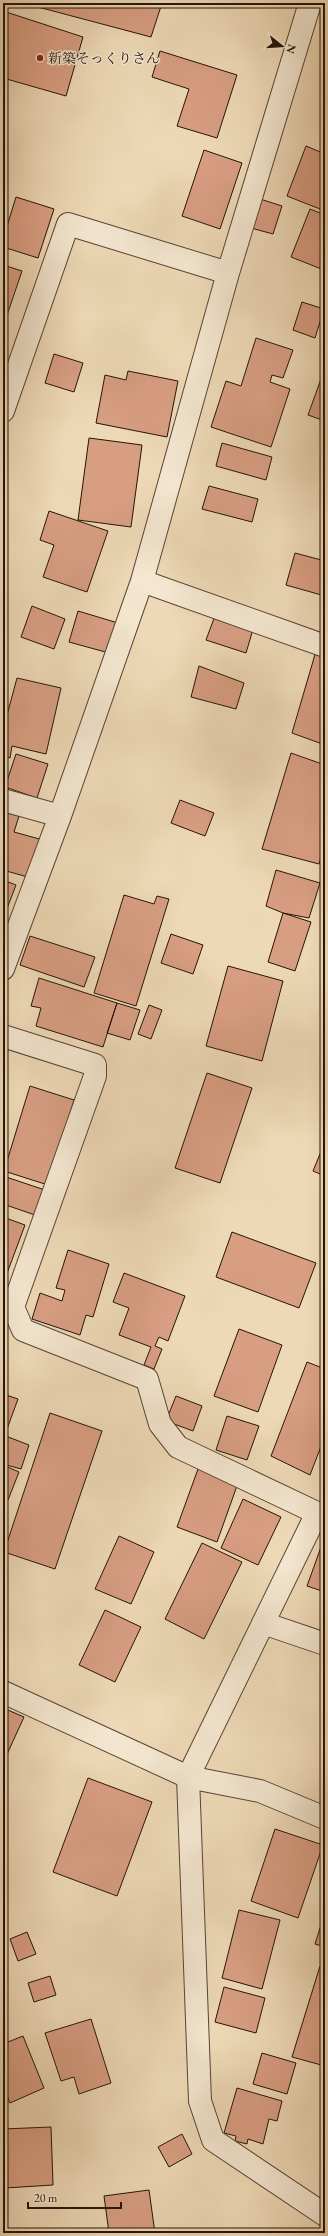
<svg xmlns="http://www.w3.org/2000/svg" width="328" height="2236" viewBox="0 0 328 2236" font-family="'EB Garamond','Noto Serif JP',serif">
  <style>
    .building { fill: #d89e82; stroke: #251309 }
    .lines { fill: none; stroke-linecap: round; stroke-linejoin: round }
    .street-casing { stroke: #574434; stroke-width: 24 }
    .street { stroke: #f4e6d0; stroke-width: 22 }
    .poi-dot { fill: #8f2418; stroke: #f4e6d0; stroke-width: 1.5 }
    .labels { text-anchor: middle; dominant-baseline: central; stroke-width: 3; stroke-linejoin: round; paint-order: stroke }
    .poi-label { font-size: 14px; fill: #251309; stroke: #f4e6d0; text-anchor: start }
  </style>
  <rect width="100%" height="100%" fill="#eed9b6"/>
  <filter id="stains"><feTurbulence type="fractalNoise" baseFrequency=".005" numOctaves="4"/><feColorMatrix values="0 0 0 0 .2 0 0 0 0 .09 0 0 0 0 .02 0 0 0 .5 -.17"/></filter>
  <radialGradient id="worn" r=".72"><stop offset=".6" stop-color="#630" stop-opacity="0"/><stop offset="1" stop-color="#630" stop-opacity=".3"/></radialGradient>
  <path class="building" d="M23 3H162L151 37Z
    M3 11 83 37 66 96 3 78Z
    M160 51 237 75 217 138 177 126 189 89 152 77Z
    M306 146 325 154V196L320 209 287 196Z
    M204 150 242 163 220 229 182 216Z
    M16 197 54 209 38 258 3 247V239Z
    M260 199 282 206 273 234 251 228Z
    M310 209 325 215 324 270 291 257Z
    M3 265 22 271 3 327Z
    M302 302 324 309 315 338 293 330Z
    M256 338 293 350 283 378 272 375 270 382 290 389 271 447 211 427 226 381 241 386Z
    M54 354 83 363 74 392 45 383Z
    M128 371 178 381 167 437 96 423 105 375 126 380Z
    M321 379 325 380V421L308 415Z
    M89 438 142 445 131 527 78 520Z
    M222 443 272 457 266 480 216 466Z
    M209 486 258 499 252 522 202 509Z
    M49 511 108 531 87 592 43 577 54 545 40 540Z
    M295 553 325 561V596L286 585Z
    M32 606 65 619 54 649 21 637Z
    M78 611 118 623 109 653 69 642Z
    M216 613 254 626 246 653 206 640Z
    M316 651 325 655V745L292 733Z
    M199 666 244 683 236 709 191 697Z
    M17 678 61 688 46 754 12 746 10 758 3 756V730Z
    M291 753 325 765V844L319 864 262 849Z
    M16 754 48 764 37 798 5 787Z
    M180 800 214 813 205 836 171 823Z
    M3 812 19 816 14 832 43 840 31 878 3 870Z
    M276 870 320 883 309 918 283 913 266 906Z
    M3 880 16 885 3 919Z
    M124 895 154 904 157 896 169 899 136 1006 94 993Z
    M283 913 311 922 295 971 268 962Z
    M171 934 203 945 193 974 161 963Z
    M30 936 95 957 84 987 20 965Z
    M228 966 283 981 262 1061 206 1046Z
    M39 978 117 1003 103 1047 36 1026 41 1008 31 1006Z
    M117 1003 140 1010 130 1040 107 1033Z
    M149 1005 162 1010 151 1039 138 1034Z
    M207 1073 252 1088 220 1183 175 1168Z
    M30 1086 74 1100 48 1185 4 1171Z
    M325 1142V1176L313 1171Z
    M3 1176 45 1190 35 1215 3 1204Z
    M3 1217 25 1225 3 1284Z
    M232 1232 316 1263 299 1308 216 1277Z
    M68 1250 109 1264 93 1317 86 1315 80 1335 32 1319 40 1293 62 1301 65 1290 56 1288Z
    M124 1273 185 1296 168 1341 159 1337 155 1346 162 1349 154 1369 144 1365 151 1347 119 1335 129 1308 113 1302Z
    M239 1329 282 1345 258 1412 214 1396Z
    M307 1362 325 1369V1436L310 1475 271 1456Z
    M3 1394 18 1399 7 1429 3 1427Z
    M176 1396 202 1406 193 1431 166 1421Z
    M50 1413 102 1431 55 1569 4 1552Z
    M227 1416 259 1426 247 1460 216 1450Z
    M3 1435 29 1445 21 1469 3 1464Z
    M3 1465 19 1472 8 1500 3 1498Z
    M198 1469 238 1483 217 1542 177 1527Z
    M243 1499 281 1517 258 1565 221 1548Z
    M119 1536 154 1552 131 1604 95 1589Z
    M325 1536V1592L307 1586Z
    M202 1543 242 1562 204 1639 165 1619Z
    M105 1610 141 1627 115 1682 79 1665Z
    M3 1708 24 1717 3 1763Z
    M88 1778 152 1802 117 1896 53 1872Z
    M275 1829 323 1845 298 1918 251 1901Z
    M239 1910 280 1920 262 1989 222 1978Z
    M325 1912V1947L315 1944Z
    M27 1932 36 1954 18 1961 10 1939Z
    M320 1966 325 1967V2066L292 2057Z
    M50 1976 56 1995 34 2002 28 1983Z
    M224 1987 265 1998 256 2033 215 2022Z
    M91 2019 111 2083 79 2094 74 2077 61 2081 45 2033Z
    M23 2036 44 2088 10 2103 3 2086V2044Z
    M262 2053 296 2063 287 2094 253 2084Z
    M237 2088 282 2101 277 2121 269 2119 263 2144 248 2139 247 2144 235 2141 236 2136 224 2133Z
    M51 2127 53 2185 5 2188 3 2129Z
    M182 2134 192 2154 169 2167 158 2147Z
    M149 2190 155 2233H109L104 2196Z"/>
  <g class="lines">
    <g class="street-casing">
      <path id="street" d="M3 411 68 224 228 273
        M142 581 325 646
        M3 800 60 816
        M3 969 60 816 142 581 228 273 310 3
        M3 1036 95 1065V1076L13 1307 23 1330 147 1379 160 1424 178 1447 317 1513 188 1777 3 1692
        M263 1623 325 1644
        M325 1818 260 1791 188 1777 200 2101 213 2140 325 2215"/>
    </g>
    <use href="#street" class="street"/>
  </g>
  <circle class="poi-dot" cx="40" cy="58" r="4"/>
  <g class="labels">
    <g class="poi-label">
      <text x="48" y="58">新築そっくりさん</text>
    </g>
  </g>
  <rect width="328" height="2236" fill="none" stroke="#eed9b6" stroke-width="16"/>
  <rect x="4" y="4" width="320" height="2228" fill="none" stroke="#251309" stroke-width="2"/>
  <rect x="8" y="8" width="312" height="2220" fill="none" stroke="#251309"/>
  <g transform="translate(282 46) rotate(107)" stroke="#f4e6d0" stroke-width="3" paint-order="stroke">
  <path d="M0-3L7 15L0 10L-7 15Z" fill="#251309"/>
  <text y="-6" font-size="11" font-weight="bold" text-anchor="middle" fill="#251309">N</text>
  </g>
  <path d="M28 2202v6h93v-6" fill="none" stroke="#251309" stroke-width="2"/>
  <text x="34" y="2202" font-size="12" fill="#251309" stroke="#f4e6d0" stroke-width="3" paint-order="stroke">20 m</text>
  <rect width="100%" height="100%" filter="url(#stains)"/>
  <rect width="100%" height="100%" fill="url(#worn)"/>
</svg>
